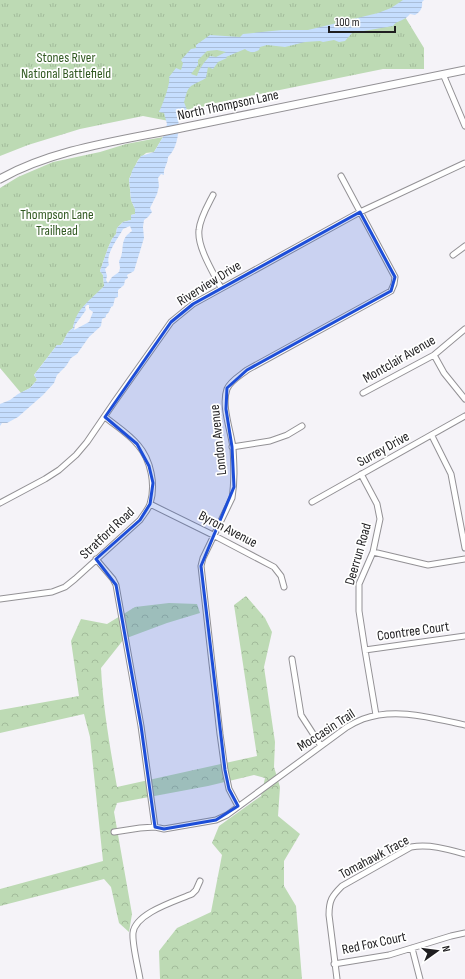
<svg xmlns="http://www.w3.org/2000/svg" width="465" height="979" viewBox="0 0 465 979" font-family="'Sofia Sans Condensed',sans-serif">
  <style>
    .forest { fill: url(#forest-crowns) }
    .park { fill: url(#park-tufts) }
    .water { fill: url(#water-rules); fill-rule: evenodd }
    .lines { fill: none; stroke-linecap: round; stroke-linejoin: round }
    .street-casing { stroke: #939195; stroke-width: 7 }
    .secondary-casing { stroke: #939195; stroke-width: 9 }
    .street { stroke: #fff; stroke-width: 5 }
    .secondary { stroke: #fff; stroke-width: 7 }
    .marked { fill: #1d4ed8; fill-opacity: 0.2; stroke: #1d4ed8; stroke-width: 3; stroke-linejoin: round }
    .labels { text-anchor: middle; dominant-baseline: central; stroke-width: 3.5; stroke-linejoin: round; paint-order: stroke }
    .park-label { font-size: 14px; fill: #325a23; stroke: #fff }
    .street-label { font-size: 14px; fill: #1f1e20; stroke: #fff }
  </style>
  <defs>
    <pattern id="forest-crowns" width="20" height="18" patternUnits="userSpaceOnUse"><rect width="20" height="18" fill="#bddab4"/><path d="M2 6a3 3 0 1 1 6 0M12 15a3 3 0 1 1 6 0" fill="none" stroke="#a2bb9a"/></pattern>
    <pattern id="park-tufts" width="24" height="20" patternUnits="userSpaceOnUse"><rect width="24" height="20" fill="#bddab4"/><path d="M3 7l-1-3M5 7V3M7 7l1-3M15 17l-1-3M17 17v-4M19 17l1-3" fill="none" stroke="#a2bb9a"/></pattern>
    <pattern id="water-rules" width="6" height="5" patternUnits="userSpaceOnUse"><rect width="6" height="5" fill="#c6defe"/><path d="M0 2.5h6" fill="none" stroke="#aabed9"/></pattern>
  </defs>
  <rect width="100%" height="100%" fill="#f5f3f8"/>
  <path class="forest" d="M246 596 265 618 272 632 264 667 275 742 274 767 280 787 278 816 300 834 284 861V886L296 906 302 979H160L159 951 177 928 211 912 222 855 212 843 219 826 261 796 265 778 254 775 208 786 117 803 114 812 132 914 129 932 119 923 111 887 104 879 0 906V889L103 861 90 737 84 714 0 733V710L79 696 71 641 81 619 107 624 135 607 169 603 197 604 200 613 167 623 124 639 101 668C103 708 110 747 117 787L257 756 234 605Z"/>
  <path class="park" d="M0 0H404L399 7 424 48V69H383L206 105 188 117 169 121 143 116 80 129 28 145 0 156Z
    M163 137 154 152 146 153 138 160 129 179 131 200 135 209V214L131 215V220L123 222 117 228 116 234 112 239 108 248 100 271 103 275 104 286C93 299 76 310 73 328 65 333 66 339 61 345H57L34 375 37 380 30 388 21 393 0 368V188L18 177 53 162 100 152 126 144Z"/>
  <path class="water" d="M403 0H424L422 2C423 8 420 12 415 15L410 14C405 21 397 20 393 26L352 33 345 41 339 42 334 40 323 42 320 41 305 42 285 47 267 45 260 47 259 50C254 53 250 53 245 49L226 57 227 58 218 62 213 69 208 67 206 78C202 81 195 83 191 86 186 90 186 97 184 102L187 110 184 111 181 109 178 111C179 126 180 145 168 157 168 164 163 168 164 175L161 174 158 178 159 186 157 194 150 208 152 212 148 217 144 220 143 227 144 238 134 271 127 275 128 278 125 280 124 285 118 290V297L115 298 113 306 111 307 109 312 106 315V317L102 319 101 326 89 337 77 354 71 358 66 366 57 375 54 383 43 395 18 417 7 423H2L0 426V404L10 400 18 394 30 388 37 380 34 375 57 345H61C66 339 65 333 73 328 76 308 92 299 104 286L103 275 100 271 108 248 112 239 116 234 117 228 123 222 131 220V215L135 214V209L131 200 129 179C132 175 131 172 133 169 136 165 138 160 141 156L154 152 163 137 167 124 164 113 159 112C162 106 171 83 169 77L176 68 181 70 183 63 181 60 191 49 196 48V45L210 35 240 37 243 34 282 30H308L378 13 391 8ZM217 50 226 52 216 57 210 56C204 62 199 69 197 76L191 74 198 65V60L207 51ZM130 226 132 231C118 240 126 250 119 261L120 268 119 272 112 277 108 283 106 280 107 276 105 269 109 265C105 254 118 239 123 229ZM87 305H89V309L93 312 89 322 74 330 75 325 86 310 85 307Z"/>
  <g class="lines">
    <g class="street-casing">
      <path id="street" d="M443 74 465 126
        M213 195C208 205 200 218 199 230 197 247 213 272 221 288
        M453 255 465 246
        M434 355 444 373 465 399
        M363 393 434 355 465 329
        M432 436 451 474 465 548
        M232 447 270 441 287 435 302 426
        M361 474 377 504 380 519 373 552 359 584V611L365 650 376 715
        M312 502 465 416
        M0 503 45 479 59 470 76 455 87 442 115 401 171 322 193 304 360 212 465 163
        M150 504 213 535 274 567 281 576 284 587
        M373 552 428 565 465 559
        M96 559 113 579 116 585 141 726 155 827
        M0 599 52 592 65 587 75 579 140 520C143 515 148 510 150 504 156 485 151 460 138 445 129 434 116 426 105 417
        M365 650 465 636
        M292 659 301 715 321 746
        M238 806 229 789 225 770 220 734 201 566 203 558 232 498C235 481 234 465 233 448 231 431 221 406 227 389 230 381 241 375 247 370L391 291 394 284 395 277 341 176
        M114 832 140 828 155 827 164 829 216 820 227 815 347 727C352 724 358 721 363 719 396 707 432 718 465 725
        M412 948 420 979
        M334 964 389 955 451 936 465 933
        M140 979C138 967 132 944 133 933 135 913 176 901 192 894L196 890 200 881
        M337 979 329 915C329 900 332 896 342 886L411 847C430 844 447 849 465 854"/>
    </g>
    <g class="secondary-casing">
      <path id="secondary" d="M0 179C55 148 125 140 186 127 279 108 372 89 465 70"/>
    </g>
    <use href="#street" class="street"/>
    <use href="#secondary" class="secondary"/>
  </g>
  <path class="marked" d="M360 212 395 277 391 291 247 370 227 388 226 409 232 447 234 487 201 566 225 770 229 789 238 806 216 820 164 829 155 827 141 726 116 585 96 559 140 520 150 504 153 483 149 466 137 444 105 417 171 322 193 304Z"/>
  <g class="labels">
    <g class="park-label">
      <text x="66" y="57">Stones River<tspan x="66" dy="16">National Battlefield</tspan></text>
      <text x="57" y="214">Thompson Lane<tspan x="57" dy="16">Trailhead</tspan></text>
    </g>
    <g class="street-label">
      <text transform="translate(228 105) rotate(-12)">North Thompson Lane</text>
      <text transform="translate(209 283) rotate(-32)">Riverview Drive</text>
      <text transform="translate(399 359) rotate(-30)">Montclair Avenue</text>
      <text transform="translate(218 440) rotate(-96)">London Avenue</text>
      <text transform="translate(383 449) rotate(-29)">Surrey Drive</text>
      <text transform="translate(228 529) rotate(27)">Byron Avenue</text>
      <text transform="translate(107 533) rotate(-43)">Stratford Road</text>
      <text transform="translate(358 554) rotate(-74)">Deerrun Road</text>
      <text transform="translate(413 631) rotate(-8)">Coontree Court</text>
      <text transform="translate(326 730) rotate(-33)">Moccasin Trail</text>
      <text transform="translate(374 857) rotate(-28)">Tomahawk Trace</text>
      <text transform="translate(374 943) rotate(-12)">Red Fox Court</text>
    </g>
  </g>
  <g transform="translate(437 951) rotate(76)" stroke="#ffffff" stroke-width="3" paint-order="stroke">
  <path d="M0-3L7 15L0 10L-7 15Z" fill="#1f1e20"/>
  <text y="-6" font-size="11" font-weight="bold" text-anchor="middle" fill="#1f1e20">N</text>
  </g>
  <path d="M329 26v6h66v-6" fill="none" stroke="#1f1e20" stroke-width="2"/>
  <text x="335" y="26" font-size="12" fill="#1f1e20" stroke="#ffffff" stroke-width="3" paint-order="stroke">100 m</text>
</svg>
